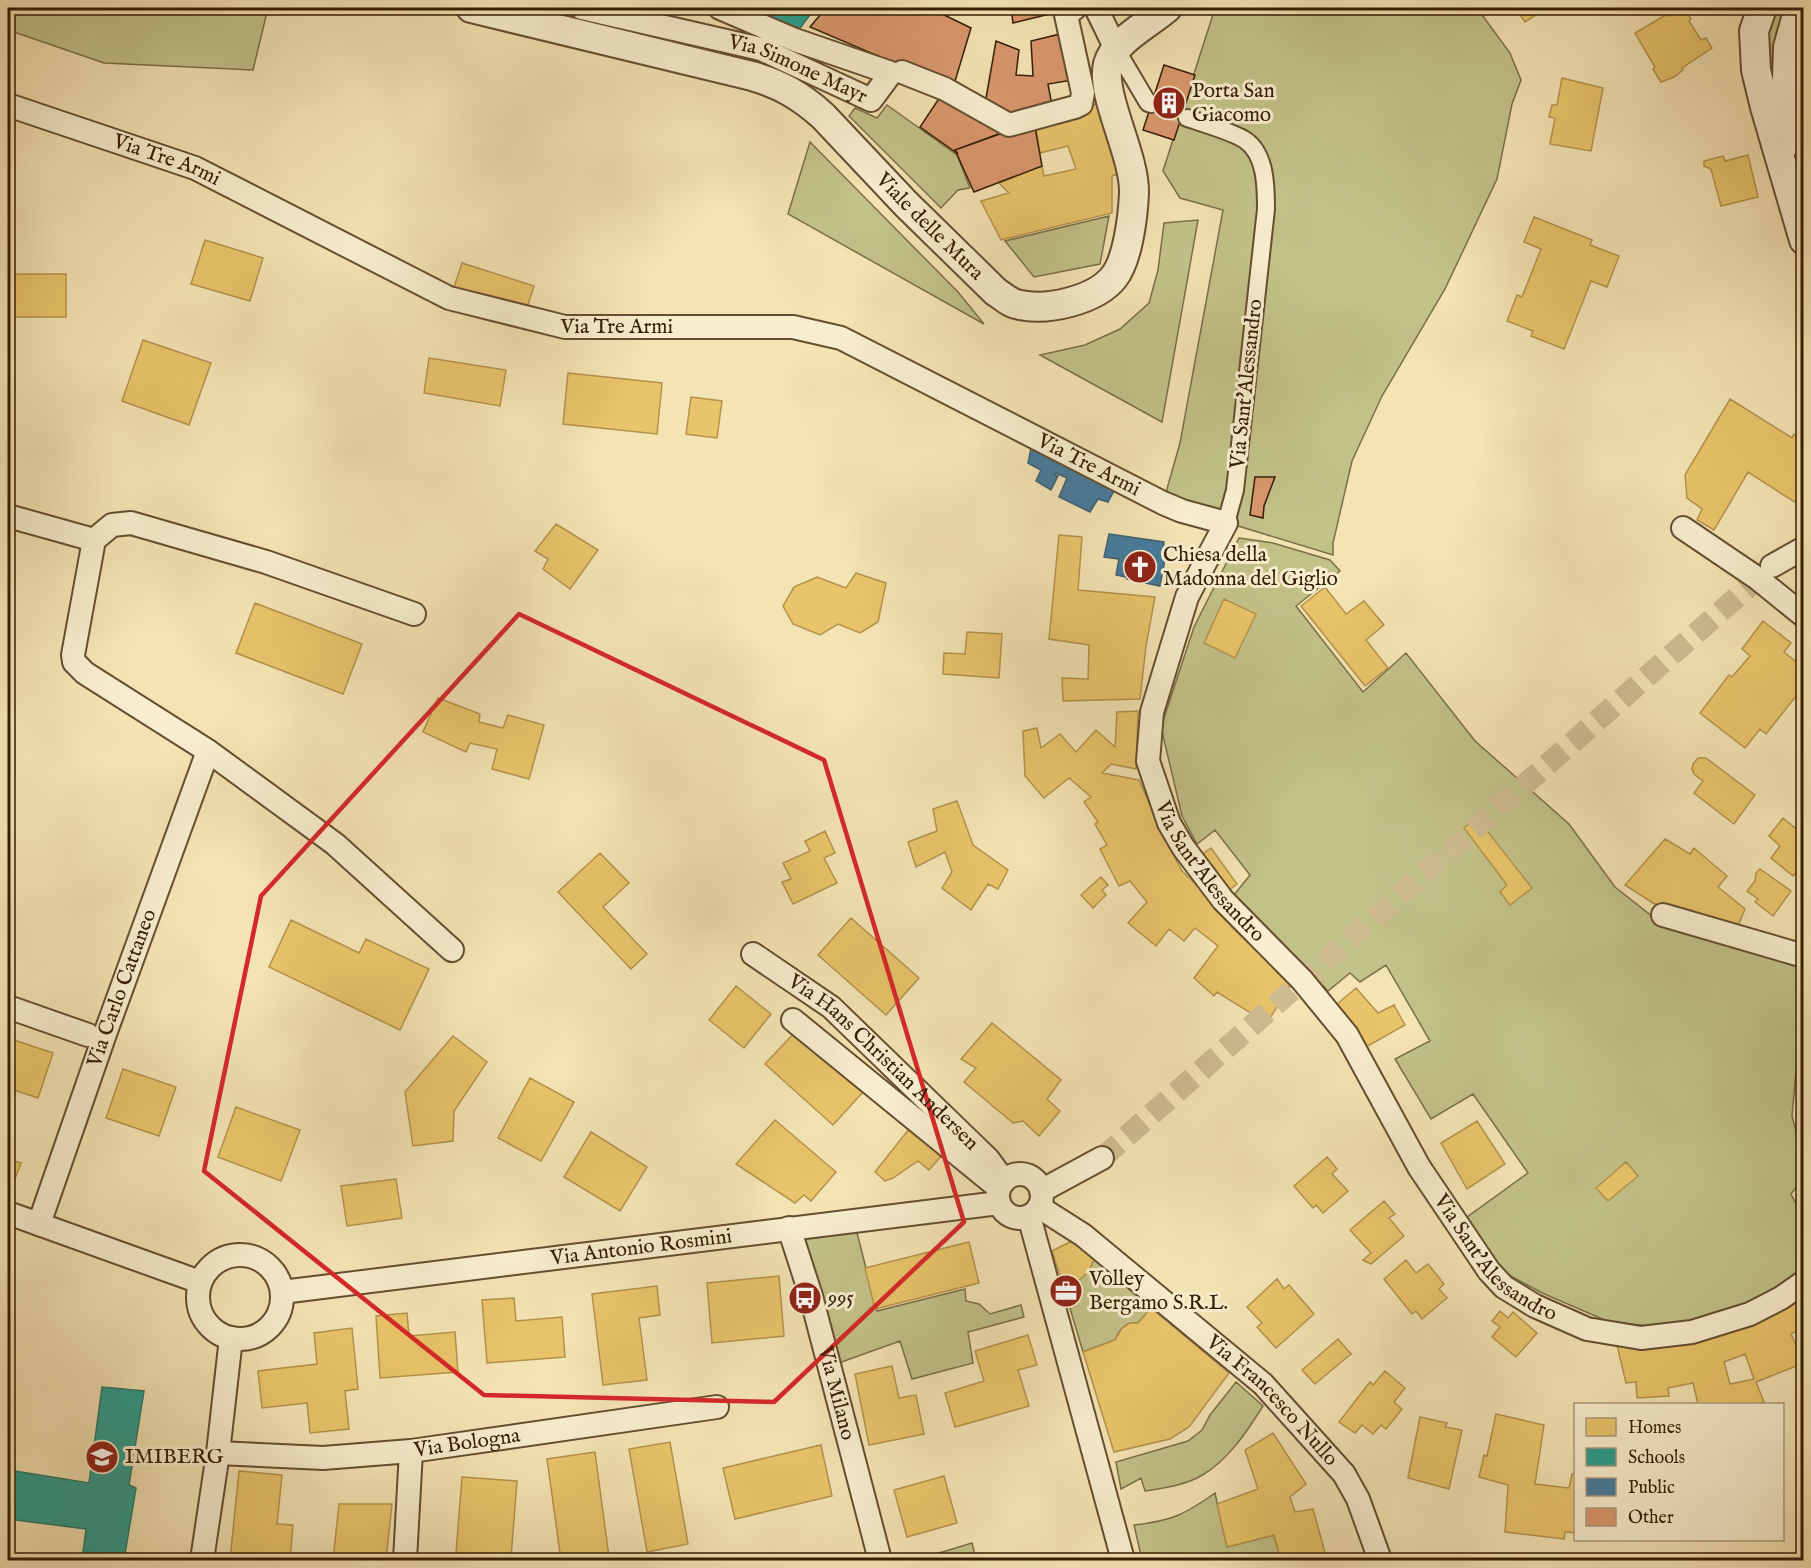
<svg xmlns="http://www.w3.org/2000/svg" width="1811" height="1568" viewBox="0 0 1811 1568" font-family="'IM FELL English',serif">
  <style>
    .green { fill: #c2c188; stroke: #7b6f46; stroke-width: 1.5 }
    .homes { fill: #e9c46a; stroke: #b3924b; stroke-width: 1.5; fill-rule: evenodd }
    .schools { fill: #2a9d8f; stroke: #2d7765; stroke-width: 1.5 }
    .public { fill: #457b9d; stroke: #405f6f; stroke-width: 1.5 }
    .building { fill: #d9966d; stroke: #341d04; stroke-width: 1.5 }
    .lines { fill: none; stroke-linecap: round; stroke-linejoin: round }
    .pedestrian-tunnel { stroke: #cebb90; stroke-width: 16; stroke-dasharray: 16 8; stroke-linecap: butt }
    .minor-tunnel { stroke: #cebb90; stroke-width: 22; stroke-dasharray: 22 11; stroke-linecap: butt }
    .pedestrian-casing { stroke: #644e30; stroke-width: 20 }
    .minor-casing { stroke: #644e30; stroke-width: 26 }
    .tertiary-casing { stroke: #644e30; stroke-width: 32 }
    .pedestrian { stroke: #f8edce; stroke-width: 16 }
    .minor { stroke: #f8edce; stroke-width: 22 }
    .tertiary { stroke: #f8edce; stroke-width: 28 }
    .marked { fill: none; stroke: #d62828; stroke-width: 4.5; stroke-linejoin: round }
    .labels { text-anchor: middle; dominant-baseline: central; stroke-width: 6; stroke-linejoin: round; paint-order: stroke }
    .street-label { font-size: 21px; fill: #341d04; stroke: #f8edce }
    .poi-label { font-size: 21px; fill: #341d04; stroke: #f8edce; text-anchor: start }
  </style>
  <rect width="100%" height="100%" fill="#f4e3b3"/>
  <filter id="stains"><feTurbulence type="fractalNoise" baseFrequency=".00333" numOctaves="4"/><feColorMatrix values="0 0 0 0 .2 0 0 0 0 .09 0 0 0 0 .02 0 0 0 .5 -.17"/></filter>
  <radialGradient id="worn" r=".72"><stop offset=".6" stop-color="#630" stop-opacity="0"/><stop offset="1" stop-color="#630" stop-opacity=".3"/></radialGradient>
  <path class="green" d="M8 8H268L253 70 104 63 8 30Z
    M1215 8H1477L1510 53 1521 80 1512 104 1497 179 1445 289 1382 396 1352 461 1333 543V555L1163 503 1180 443 1223 210 1180 198 1163 171Z
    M1772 8H1792L1773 88 1766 40Z
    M887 105 957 155 970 188 958 190 941 208 849 116 855 108 877 118Z
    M810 142 958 292 984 324 788 214Z
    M1109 216 1100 264 1034 277 1005 241Z
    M1198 220 1162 422 1040 355 1085 345 1120 329 1149 303 1158 270 1164 223Z
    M1239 538 1273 543 1330 560 1340 571 1296 606 1363 692 1406 653 1475 741 1569 824 1615 887 1657 920 1803 960V1045L1798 1049 1792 1116 1803 1156V1178L1791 1194 1803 1217V1272L1744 1307 1695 1324 1656 1327 1607 1321 1542 1293 1500 1270 1463 1220 1528 1173 1473 1094 1431 1119 1395 1059 1430 1041 1386 965 1360 982 1350 973 1328 991 1234 895 1250 875 1215 830 1197 844 1182 816 1161 727 1194 627Z
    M857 1233 877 1311 965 1289 966 1301 979 1304 990 1314 1021 1305 1024 1317 968 1332 973 1363 912 1379 900 1341 836 1364 799 1235Z
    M1094 1259 1151 1308 1138 1323C1126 1321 1119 1330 1115 1340L1083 1352 1064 1288C1079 1280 1087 1275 1094 1259Z
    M1236 1382 1263 1406C1248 1430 1229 1459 1204 1474 1187 1485 1165 1488 1145 1491L1141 1478 1121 1489 1116 1462 1188 1441 1202 1430 1210 1415Z
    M1215 1493 1227 1547 1274 1535 1281 1560H1142L1134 1525C1171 1521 1184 1515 1215 1493Z
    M972 1543 976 1560H916Z"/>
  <path class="homes" d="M1515 8H1547L1525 22Z
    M1682 8H1684L1691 19 1689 21 1701 40 1706 38 1712 48 1682 68 1683 70 1674 77 1661 82 1653 69 1655 67 1635 33 1667 14 1668 16Z
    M1562 78 1603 88 1591 151 1550 144 1555 118 1549 117 1552 105H1557Z
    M1098 103 1123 172 1112 176V213L1001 240 981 201 1009 193 999 183 1042 166 1044 176 1076 169 1068 146 1040 153 1035 124 1068 116Z
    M1748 155 1758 197 1721 206 1711 169 1704 166V161L1723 156 1725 161Z
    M1534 217 1592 240 1590 245 1619 256 1607 287 1591 281 1564 349 1531 336 1533 331 1507 321 1517 295 1522 297 1541 249 1524 242Z
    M205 240 263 258 250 301 191 284Z
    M462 263 534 286 526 311 454 287Z
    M8 274H66V317H8Z
    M143 340 211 363 189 425 122 401Z
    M429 358 506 370 500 406 424 393Z
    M568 373 662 383 657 434 563 424Z
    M8 388H15L10 431H8Z
    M691 397 722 401 717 438 686 434Z
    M1730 399 1792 438 1794 434 1804 439V508L1748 472 1714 530 1697 520 1702 509 1687 498 1685 475Z
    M556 524 598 550 570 589 543 569 548 559 535 551Z
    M1059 535 1082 537 1078 590 1155 597 1146 646 1140 699 1063 701 1062 678 1088 679 1089 645 1049 639Z
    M856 573 886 583 878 622 860 633 838 624 820 635 793 624 783 606 794 587 817 577 846 588Z
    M1325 587 1346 614 1364 601 1384 625 1366 640 1388 668 1365 686 1301 606Z
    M1224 599 1256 614 1235 658 1204 643Z
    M255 603 362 644 343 694 236 653Z
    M1763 621 1791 643 1784 652 1804 668V686L1766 734 1760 729 1745 748 1700 713 1729 675 1732 677 1750 656 1742 649Z
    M967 632 1002 634 999 678 943 674 944 653 965 654Z
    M438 698 480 714 479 722 503 728 508 715 544 725 529 779 492 769 497 749 470 743 466 752 423 732Z
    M1138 711 1136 769 1111 764 1102 773 1139 780 1164 837 1182 871 1213 901 1223 913 1231 926 1291 984 1267 1023 1217 992 1214 996 1194 978 1218 946 1195 928 1184 941 1169 929 1156 946 1128 923 1147 902 1130 881 1119 886 1100 849 1107 845 1095 824 1098 822 1084 802 1091 797 1069 778 1044 798 1025 776 1023 731 1037 728 1041 748 1060 734 1076 752 1096 730 1115 747 1117 712Z
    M1698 758H1706L1755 795 1734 824 1694 793 1703 781 1694 774 1692 769 1693 764Z
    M957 801 973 845 1008 870 998 889 988 884 971 910 942 888 952 872 945 852 916 867 908 842 937 831 933 809Z
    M1477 818 1532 888 1510 905 1500 892 1507 885 1464 828Z
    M1783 818 1804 835V864L1793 876 1771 858 1780 846 1769 836Z
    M825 831 835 853 824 858 837 883 793 904 782 882 791 879 783 863 810 851 805 841Z
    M1665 839 1690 854 1694 848 1727 876 1718 887 1745 909 1735 933 1667 912 1625 885Z
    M1211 848 1237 884 1228 891 1200 856Z
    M600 853 629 883 603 907 647 954 631 969 558 892Z
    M1760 869 1791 891 1773 916 1755 902 1758 899 1747 891 1755 881 1756 873Z
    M1101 877 1108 885 1102 890 1106 895 1093 908 1081 895Z
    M851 918 919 978 886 1015 818 955Z
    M291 920 359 953 366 939 429 969 400 1030 269 967Z
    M736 986 771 1014 744 1048 709 1020Z
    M1356 988 1378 1013 1394 1005 1405 1025 1366 1047 1355 1027 1336 1005Z
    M992 1023 1061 1080 1047 1099 1060 1111 1039 1136 1023 1121 1013 1123 964 1082 976 1068 961 1059Z
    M796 1031 863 1092 833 1125 765 1064Z
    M453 1036 487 1062 454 1111 453 1141 413 1146 405 1092Z
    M8 1038 53 1053 38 1098 8 1088Z
    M123 1069 176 1087 159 1136 106 1118Z
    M530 1078 574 1102 541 1161 498 1138Z
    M236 1107 300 1130 281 1181 218 1157Z
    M775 1120 836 1172 811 1201 804 1195 795 1203 736 1164Z
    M1477 1121 1505 1164 1467 1189 1441 1143Z
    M909 1129 942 1155 929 1170 918 1161 893 1178 885 1181 875 1172Z
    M591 1132 647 1167 620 1211 564 1177Z
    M1327 1157 1337 1169 1332 1174 1348 1191 1323 1213 1316 1205 1313 1208 1294 1186Z
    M8 1159 21 1163 13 1184 8 1182Z
    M1626 1162 1638 1176 1608 1201 1596 1188Z
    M396 1179 402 1218 347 1226 341 1186Z
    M1384 1201 1395 1214 1389 1218 1404 1236 1371 1264 1363 1260 1371 1253 1350 1230Z
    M1072 1241 1094 1259 1089 1271 1082 1278 1064 1288 1052 1251Z
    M969 1242 979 1283 875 1309 865 1268Z
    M1406 1260 1416 1273 1428 1264 1444 1284 1439 1289 1447 1298 1422 1319 1416 1311 1412 1314 1384 1279Z
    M779 1276 784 1336 712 1343 707 1283Z
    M1277 1279 1284 1289 1289 1285 1314 1314 1276 1348 1257 1327 1262 1323 1247 1307Z
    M657 1286 660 1315 639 1318 647 1380 603 1385 592 1294Z
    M1804 1295V1327L1791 1334 1804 1363 1756 1382 1764 1402 1754 1404H1698L1693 1383 1668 1388 1669 1396 1637 1398 1636 1382 1626 1383 1616 1341 1659 1346 1701 1341 1755 1323ZM1745 1354 1754 1379 1730 1384 1724 1362Z
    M514 1298 516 1321 562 1317 565 1357 487 1363 482 1300Z
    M1151 1308 1229 1373 1189 1427 1170 1439 1114 1452 1083 1352 1115 1340 1122 1328 1130 1323H1138Z
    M1500 1311 1508 1318 1513 1312 1537 1333 1516 1357 1492 1337 1500 1327 1492 1321Z
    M407 1313 409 1336 455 1332 458 1372 380 1378 376 1316Z
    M352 1328 358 1389 345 1391 349 1429 310 1433 307 1403 262 1408 258 1371 317 1364 314 1333Z
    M1028 1335 1037 1365 1018 1370 1029 1406 955 1427 945 1393 984 1381 975 1351Z
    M1338 1339 1351 1354 1315 1384 1302 1370Z
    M892 1366 899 1398 916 1395 924 1434 869 1445 855 1374Z
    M1385 1371 1405 1388 1394 1402 1402 1409 1386 1429 1381 1425 1373 1434 1362 1425 1355 1433 1339 1422 1370 1382 1373 1385Z
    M1496 1414 1544 1425 1535 1484 1569 1488 1572 1474H1576V1533L1565 1532 1564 1539 1505 1532 1508 1485 1479 1477 1484 1455 1487 1456Z
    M1420 1417 1447 1423 1445 1427 1462 1430 1449 1489 1408 1478Z
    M1273 1433 1306 1484 1290 1497 1295 1512 1313 1509 1327 1560H1281L1274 1535 1227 1547 1217 1504 1258 1489 1245 1450Z
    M670 1442 688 1544 647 1552 629 1449Z
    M821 1445 832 1496 735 1519 723 1468Z
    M595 1452 609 1557 580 1560H561L547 1459Z
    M239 1471 282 1475 277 1524 293 1525 290 1560H230Z
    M944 1476 957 1523 907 1537 894 1490Z
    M462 1477 517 1481 511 1558 456 1553Z
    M339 1504H392L386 1560H333Z"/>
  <path class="schools" d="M736 8H815L798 31Z
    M102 1387 144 1391 129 1485 136 1488 124 1560H82L86 1529 8 1519V1470L89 1483Z"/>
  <path class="public" d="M1031 448 1116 487 1108 502 1098 499 1090 512 1059 497 1067 478 1056 473 1055 475 1058 476 1051 490 1036 481 1041 470 1028 463Z
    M1109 534 1164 542 1163 555 1165 559 1160 586 1127 579 1126 577 1116 575 1119 559 1104 557Z"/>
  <path class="building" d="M826 8H930L971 28 953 88 810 27Z
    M1011 8H1069L1070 9 1013 23Z
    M1060 34 1073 80 1048 84 1053 111 1011 120 985 104 996 41 1019 50 1016 75 1033 76 1031 41Z
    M1164 65 1195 75 1174 140 1143 130Z
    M942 94 1008 131 955 150 958 154 920 127Z
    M1034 121 1042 166 974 192 955 150Z
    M1255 477H1275L1264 506 1263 518 1250 515Z"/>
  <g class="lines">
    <path class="pedestrian-tunnel" d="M1151 104 1187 118"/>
    <path class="minor-tunnel" d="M1102 1158 1771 567"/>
    <g class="pedestrian-casing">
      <path id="pedestrian" d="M1116 49 1148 103 1151 104
        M1187 118C1202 123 1233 132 1245 140 1266 154 1266 187 1266 209L1235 490 1226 523"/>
    </g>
    <g class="minor-casing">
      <g id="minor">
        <path id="s1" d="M582 8 761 49 871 100 891 73 795 40 720 8"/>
        <path d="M1096 8 1116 49"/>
        <path d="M902 72 945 89 1009 125 1075 107 1081 104 1083 93 1066 15 1075 8"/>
        <path id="s2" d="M8 105 195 168 449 298 565 327H793L841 338 1163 503 1182 511 1226 523 1187 597 1152 712 1148 761 1169 823 1183 847 1223 900 1302 980 1347 1035 1419 1167 1489 1271 1504 1287 1535 1306 1587 1329 1641 1338 1692 1332 1750 1314 1781 1298 1804 1282"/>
        <path d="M8 516 94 540"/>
        <path d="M1683 528 1757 578 1804 616"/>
        <path d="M1772 566 1804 548"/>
        <path d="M208 751 335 844 452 950"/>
        <path d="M1663 915 1804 956"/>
        <path id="s3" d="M753 954 831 1007 988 1159 1004 1181"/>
        <path d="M8 1007 88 1035"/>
        <path d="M793 1020 994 1184"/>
        <circle cx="1020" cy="1196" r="22"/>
        <path d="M1041 1191 1102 1158"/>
        <path id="s4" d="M1039 1207 1083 1235 1263 1384 1344 1474 1358 1499 1380 1560"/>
        <path d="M8 1213 200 1282"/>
        <path d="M1029 1216 1123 1560"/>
        <path id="s5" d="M39 1224 105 1034 208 751 85 673 74 662 73 655 94 540 112 525 131 523 266 562 414 614"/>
        <path id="s6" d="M789 1228 811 1296 880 1560"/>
        <circle cx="240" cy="1297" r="42"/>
        <path id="s7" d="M282 1292 999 1203"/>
        <path id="s8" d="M218 1453 323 1458 411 1451 717 1407"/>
        <path d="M202 1560 218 1453 231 1338"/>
        <path d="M405 1560 411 1451"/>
      </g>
    </g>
    <g class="tertiary-casing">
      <g id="tertiary">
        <path id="s9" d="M471 8 752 76C780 84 801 96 823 116L906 204 996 292C1004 297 1011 304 1020 305 1048 311 1096 300 1114 277 1128 259 1133 216 1134 193 1135 155 1100 95 1108 64 1114 41 1150 23 1167 8"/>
        <path d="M1762 8 1754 31 1756 70 1765 107 1804 240"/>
        <path d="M1785 144 1788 47 1799 8"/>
      </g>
    </g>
    <use href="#pedestrian" class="pedestrian"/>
    <use href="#minor" class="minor"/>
    <use href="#tertiary" class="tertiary"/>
  </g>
  <path class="marked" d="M519 614 824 760 964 1222 774 1402 484 1395 204 1171 261 896Z"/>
  <defs>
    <g id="building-disc" transform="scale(1.725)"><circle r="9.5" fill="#8f2418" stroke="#f8edce"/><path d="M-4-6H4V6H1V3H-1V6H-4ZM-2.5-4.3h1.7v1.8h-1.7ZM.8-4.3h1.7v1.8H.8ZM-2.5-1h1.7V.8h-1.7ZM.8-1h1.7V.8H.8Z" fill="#fff"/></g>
    <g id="church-disc" transform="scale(1.725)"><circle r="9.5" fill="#8f2418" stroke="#f8edce"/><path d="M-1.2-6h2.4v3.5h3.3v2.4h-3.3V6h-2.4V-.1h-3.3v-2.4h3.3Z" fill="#fff"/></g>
    <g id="office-disc" transform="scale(1.725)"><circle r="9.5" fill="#8f2418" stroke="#f8edce"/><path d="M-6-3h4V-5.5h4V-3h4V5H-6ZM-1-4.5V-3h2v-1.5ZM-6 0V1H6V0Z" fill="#fff"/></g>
    <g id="bus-disc" transform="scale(1.725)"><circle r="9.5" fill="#8f2418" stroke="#f8edce"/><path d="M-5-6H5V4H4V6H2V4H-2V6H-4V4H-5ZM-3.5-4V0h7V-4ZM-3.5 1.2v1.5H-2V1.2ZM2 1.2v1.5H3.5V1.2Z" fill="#fff"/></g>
    <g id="school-disc" transform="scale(1.725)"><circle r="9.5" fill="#8f2418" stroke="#f8edce"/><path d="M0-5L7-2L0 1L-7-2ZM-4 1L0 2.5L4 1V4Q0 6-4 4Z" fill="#fff"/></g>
  </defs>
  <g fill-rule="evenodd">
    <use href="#building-disc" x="1169" y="103"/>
    <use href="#church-disc" x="1140" y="567"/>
    <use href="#office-disc" x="1066" y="1291"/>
    <use href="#bus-disc" x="805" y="1298"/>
    <use href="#school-disc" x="102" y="1457"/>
  </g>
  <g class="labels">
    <g class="street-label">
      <text stroke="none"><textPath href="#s1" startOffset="225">Via Simone Mayr</textPath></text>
      <text stroke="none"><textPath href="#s2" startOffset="168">Via Tre Armi</textPath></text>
      <text stroke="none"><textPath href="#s9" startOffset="525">Viale delle Mura</textPath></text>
      <text stroke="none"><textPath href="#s2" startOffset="654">Via Tre Armi</textPath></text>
      <text transform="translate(1247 384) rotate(-84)">Via Sant'Alessandro</text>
      <text stroke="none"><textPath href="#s2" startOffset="1158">Via Tre Armi</textPath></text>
      <text stroke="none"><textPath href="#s2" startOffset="1689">Via Sant'Alessandro</textPath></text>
      <text stroke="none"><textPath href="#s5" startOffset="250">Via Carlo Cattaneo</textPath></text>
      <text stroke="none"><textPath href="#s3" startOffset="170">Via Hans Christian Andersen</textPath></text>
      <text stroke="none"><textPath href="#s7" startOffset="362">Via Antonio Rosmini</textPath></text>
      <text stroke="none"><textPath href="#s2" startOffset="2175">Via Sant'Alessandro</textPath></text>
      <text stroke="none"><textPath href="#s6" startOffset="172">Via Milano</textPath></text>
      <text stroke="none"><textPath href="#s4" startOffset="304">Via Francesco Nullo</textPath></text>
      <text stroke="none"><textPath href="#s8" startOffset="250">Via Bologna</textPath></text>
    </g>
    <g class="poi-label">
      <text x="1192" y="91">Porta San<tspan x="1192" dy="24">Giacomo</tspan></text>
      <text x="1163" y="555">Chiesa della<tspan x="1163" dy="24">Madonna del Giglio</tspan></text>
      <text x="1089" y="1279">Volley<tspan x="1089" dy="24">Bergamo S.R.L.</tspan></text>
      <text x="828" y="1298">995</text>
      <text x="125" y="1457">IMIBERG</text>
    </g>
  </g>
  <rect width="1811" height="1568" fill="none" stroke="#f4e3b3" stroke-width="30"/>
  <rect x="9" y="9" width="1793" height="1550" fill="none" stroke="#341d04" stroke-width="3"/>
  <rect x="15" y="15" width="1781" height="1538" fill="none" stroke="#341d04" stroke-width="1.5"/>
  <rect x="1574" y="1403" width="210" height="138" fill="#f8edce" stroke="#aa9a7d" stroke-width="1.5"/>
  <rect x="1586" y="1418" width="30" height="18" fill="#e9c46a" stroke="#aa9a7d" stroke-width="1.5"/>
  <text x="1628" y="1433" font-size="18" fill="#341d04">Homes</text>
  <rect x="1586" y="1448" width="30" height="18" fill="#2a9d8f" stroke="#aa9a7d" stroke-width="1.5"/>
  <text x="1628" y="1463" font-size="18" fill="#341d04">Schools</text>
  <rect x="1586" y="1478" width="30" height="18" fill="#457b9d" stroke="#aa9a7d" stroke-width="1.5"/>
  <text x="1628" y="1493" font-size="18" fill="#341d04">Public</text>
  <rect x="1586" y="1508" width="30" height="18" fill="#d9966d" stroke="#aa9a7d" stroke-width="1.5"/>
  <text x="1628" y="1523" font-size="18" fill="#341d04">Other</text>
  <rect width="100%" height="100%" filter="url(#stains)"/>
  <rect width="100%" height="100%" fill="url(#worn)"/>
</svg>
